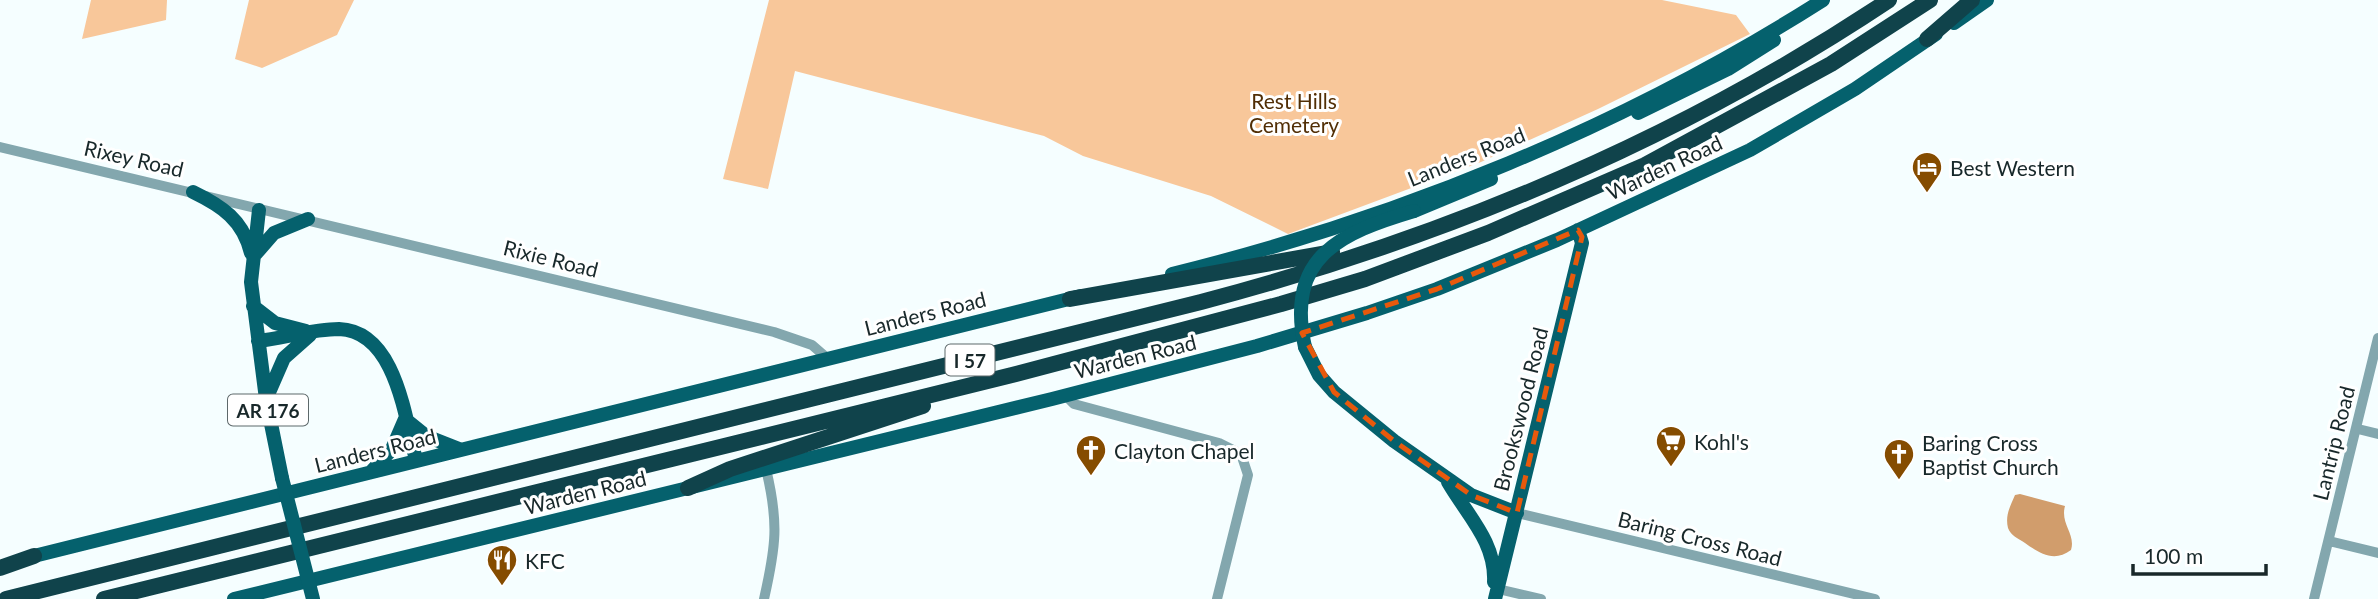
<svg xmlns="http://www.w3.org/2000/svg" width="2378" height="599" viewBox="0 0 2378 599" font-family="Lato,sans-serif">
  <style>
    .green { fill: #f8c79a }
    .water { fill: #d19d6c }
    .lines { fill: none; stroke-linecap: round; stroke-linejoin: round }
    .minor { stroke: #83a7ae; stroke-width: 10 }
    .major { stroke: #05616d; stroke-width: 14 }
    .highway { stroke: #10434b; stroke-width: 16 }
    .major-bridge { stroke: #05616d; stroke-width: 14 }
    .marked { fill: none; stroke: #e8590c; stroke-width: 5; stroke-dasharray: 14 9; stroke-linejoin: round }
    .labels { text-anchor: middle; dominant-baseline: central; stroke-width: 6; stroke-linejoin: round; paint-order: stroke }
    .shield { fill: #fff; stroke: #5d686a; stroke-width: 2 }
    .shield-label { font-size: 19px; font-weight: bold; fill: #18282a }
    .park-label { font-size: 21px; fill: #512e05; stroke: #fff }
    .street-label { font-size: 21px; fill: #18282a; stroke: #fff }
    .poi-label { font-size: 21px; fill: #18282a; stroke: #fff; text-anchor: start }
  </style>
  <rect width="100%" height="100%" fill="#f5feff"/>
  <path class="green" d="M91 0H167L166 20 82 39Z
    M249 0H354L337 35 262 68 235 59Z
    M769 0H1662L1736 15 1750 34 1598 109 1481 162 1288 234 1211 196 1083 156 1044 136 795 71 768 189 723 179Z"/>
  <path class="water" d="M2020 494 2065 506C2060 524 2076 534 2071 550 2054 563 2039 553 2025 543 2018 538 2011 536 2008 528 2005 515 2010 507 2015 495Z"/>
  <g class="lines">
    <path class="minor" d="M0 147 774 332 812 345 827 358
      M1065 395 1074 404 1219 443 1241 454 1248 475 1217 599
      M2358 429 2378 434
      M1517 513 1875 599
      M2329 541 2378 553
      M1498 589 1541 599
      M764 599C776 546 779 523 766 469
      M2314 599 2378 338"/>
    <path class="major" d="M1954 23 1987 0
      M1638 113 1728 69 1774 40
      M193 192C222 206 243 220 251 253
      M259 210 251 282 266 399 282 478
      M1414 211 1491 179
      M253 257 274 233 308 219
      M1172 274C1400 218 1625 126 1823 0
      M253 306 275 323 306 331
      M258 341C284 338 313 329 339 329 396 331 405 418 416 460
      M1305 347 1319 375 1334 392 1394 441 1471 495 1517 513
      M267 397 284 358 310 335
      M371 472 392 449 405 419 426 436 459 449
      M1448 482C1467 515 1496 542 1494 582
      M34 556 1081 296
      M234 599 1052 399 1257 346 1367 313 1437 289 1557 240 1750 150 1855 89 1936 34
      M1495 599 1582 243 1578 230"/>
    <path class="highway" d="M1927 39 1972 0
      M1070 299 1332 252
      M688 488 730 469 923 406
      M0 568 34 556
      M6 599 1201 302C1444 238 1679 140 1889 0
      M104 599 1012 375 1281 304 1365 279 1488 233 1645 165 1831 64 1930 0"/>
    <path class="major-bridge" d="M1305 347C1285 257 1340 233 1414 211
      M282 478 313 599"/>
  </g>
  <path class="marked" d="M1578 230 1582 237 1517 513 1471 495 1394 441 1334 392 1302 333 1437 289Z"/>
  <defs>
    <g id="hotel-pin" transform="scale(1.575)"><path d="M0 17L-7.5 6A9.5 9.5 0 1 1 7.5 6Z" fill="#854c00" stroke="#fff"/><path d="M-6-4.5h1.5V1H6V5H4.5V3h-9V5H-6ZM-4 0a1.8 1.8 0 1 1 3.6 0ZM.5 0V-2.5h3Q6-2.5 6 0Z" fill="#fff"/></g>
    <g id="supermarket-pin" transform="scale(1.575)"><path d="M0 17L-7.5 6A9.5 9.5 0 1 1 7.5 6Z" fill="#854c00" stroke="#fff"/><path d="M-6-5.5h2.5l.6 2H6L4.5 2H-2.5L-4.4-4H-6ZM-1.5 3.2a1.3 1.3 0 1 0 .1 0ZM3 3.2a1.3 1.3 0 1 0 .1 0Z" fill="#fff"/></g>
    <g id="church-pin" transform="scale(1.575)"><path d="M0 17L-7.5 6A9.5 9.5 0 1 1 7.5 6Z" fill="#854c00" stroke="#fff"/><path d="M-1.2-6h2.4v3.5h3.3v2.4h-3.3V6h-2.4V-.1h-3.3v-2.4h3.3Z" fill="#fff"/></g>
    <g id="restaurant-pin" transform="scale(1.575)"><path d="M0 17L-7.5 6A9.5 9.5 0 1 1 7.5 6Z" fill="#854c00" stroke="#fff"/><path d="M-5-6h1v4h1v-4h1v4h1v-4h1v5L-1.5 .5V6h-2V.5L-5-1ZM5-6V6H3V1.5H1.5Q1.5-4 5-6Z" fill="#fff"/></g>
  </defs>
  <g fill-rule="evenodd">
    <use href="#hotel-pin" x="1927" y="167"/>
    <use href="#supermarket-pin" x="1671" y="441"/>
    <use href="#church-pin" x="1091" y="450"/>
    <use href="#church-pin" x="1899" y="454"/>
    <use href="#restaurant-pin" x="502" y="560"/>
  </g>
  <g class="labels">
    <g class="shield">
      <rect x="945.5" y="344.5" width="49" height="31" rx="5"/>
      <rect x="228" y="394.5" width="80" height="31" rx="5"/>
    </g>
    <g class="shield-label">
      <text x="970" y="360">I 57</text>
      <text x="268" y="410">AR 176</text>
    </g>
    <g class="park-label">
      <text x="1294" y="100">Rest Hills<tspan x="1294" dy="24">Cemetery</tspan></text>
    </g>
    <g class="street-label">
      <text transform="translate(1466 156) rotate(-22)">Landers Road</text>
      <text transform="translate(134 158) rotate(13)">Rixey Road</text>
      <text transform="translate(1664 167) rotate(-25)">Warden Road</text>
      <text transform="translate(551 258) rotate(14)">Rixie Road</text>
      <text transform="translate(925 313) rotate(-14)">Landers Road</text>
      <text transform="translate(1135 356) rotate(-14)">Warden Road</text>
      <text transform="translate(1520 409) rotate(-76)">Brookswood Road</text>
      <text transform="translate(2333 443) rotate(-76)">Lantrip Road</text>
      <text transform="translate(375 450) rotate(-14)">Landers Road</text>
      <text transform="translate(585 492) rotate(-14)">Warden Road</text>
      <text transform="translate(1700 538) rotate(14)">Baring Cross Road</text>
    </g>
    <g class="poi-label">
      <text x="1950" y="167">Best Western</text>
      <text x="1694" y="441">Kohl's</text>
      <text x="1922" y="442">Baring Cross<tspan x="1922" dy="24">Baptist Church</tspan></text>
      <text x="1114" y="450">Clayton Chapel</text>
      <text x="525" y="560">KFC</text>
    </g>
  </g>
  <path d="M2133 564v10h133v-10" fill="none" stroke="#18282a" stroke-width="3.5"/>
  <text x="2144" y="564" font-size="21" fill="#18282a" stroke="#ffffff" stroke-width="5" paint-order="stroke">100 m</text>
</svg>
